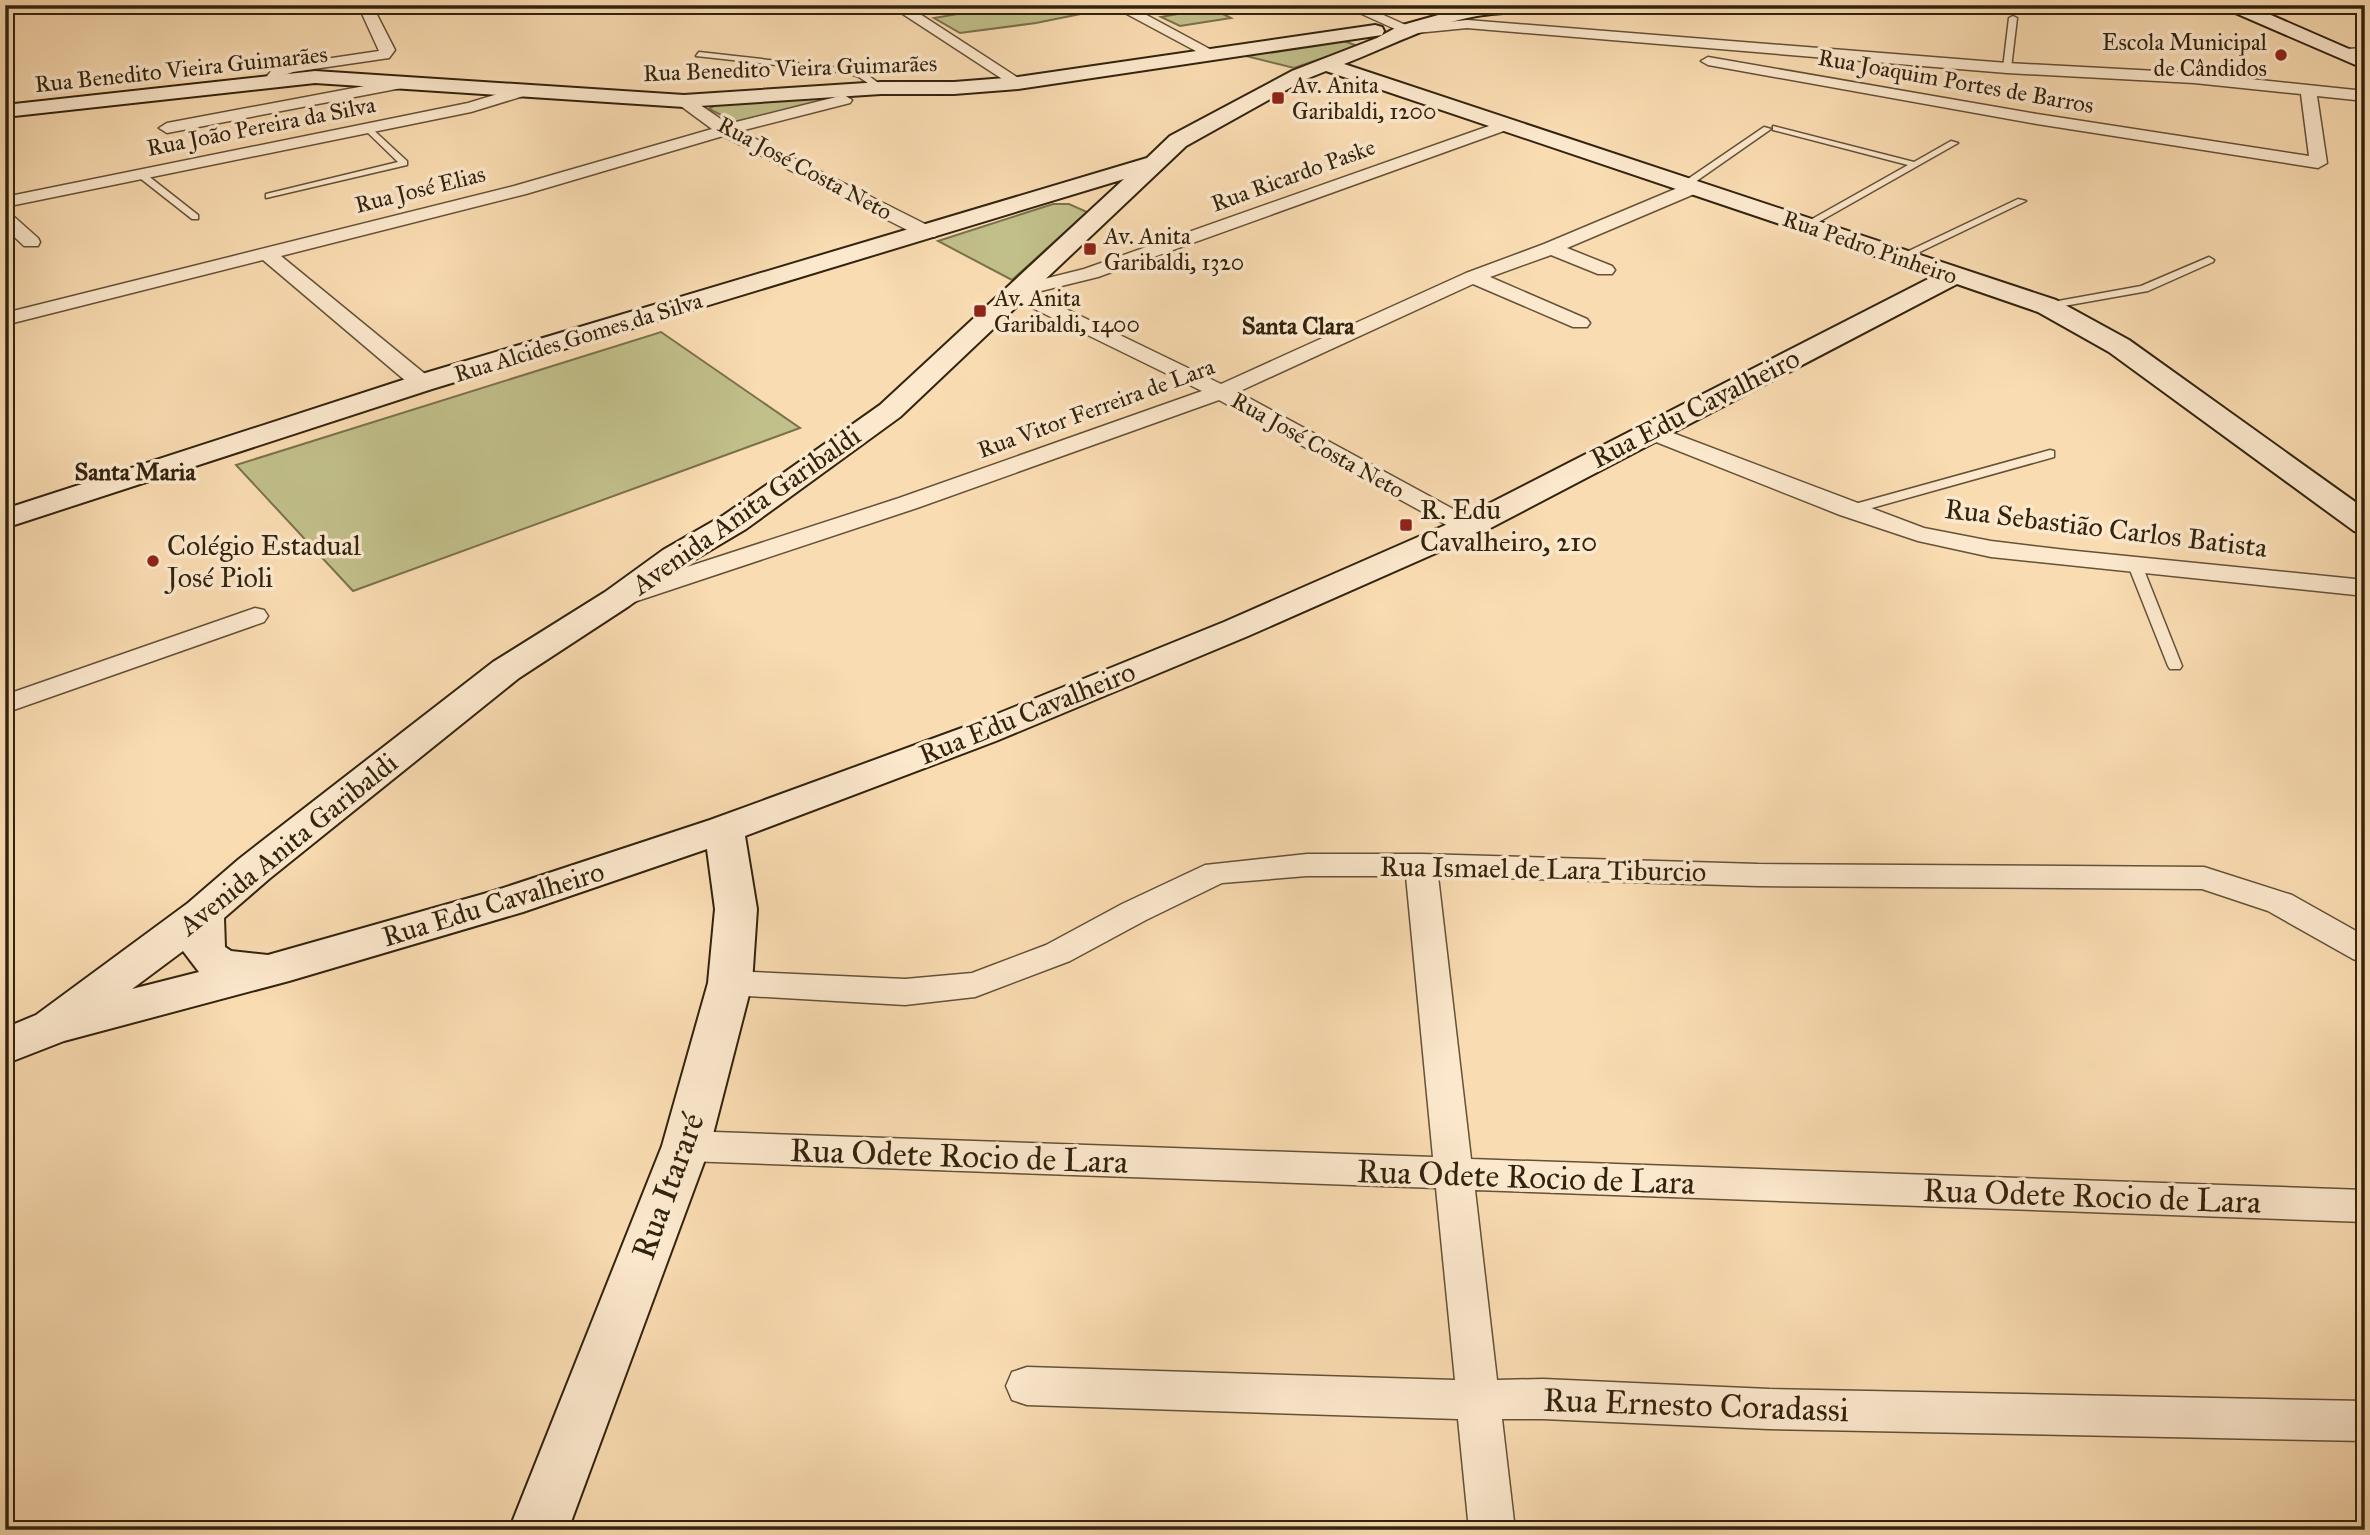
<svg xmlns="http://www.w3.org/2000/svg" width="2370" height="1535" viewBox="0 0 2370 1535" font-family="'IM FELL Great Primer',serif">
  <style>
    .green { fill: #c1bf8a; stroke: #7a714c; stroke-width: 2 }
    .lines { fill: none; stroke-linecap: round; stroke-linejoin: round }
    .lane-casing { stroke: #645137; stroke-width: 3 }
    .street-casing { stroke: #645137; stroke-width: 3 }
    .secondary-casing { stroke: #32230e; stroke-width: 4 }
    .lane { fill: #fce8cd; fill-rule: evenodd }
    .street { fill: #fce8cd; fill-rule: evenodd }
    .secondary { fill: #fce8cd; fill-rule: evenodd }
    .poi-dot { fill: #8f2418; stroke: #fce8cd; stroke-width: 2.5 }
    .labels { text-anchor: middle; dominant-baseline: central; stroke-width: 7; stroke-linejoin: round; paint-order: stroke }
    .far-poi-label { font-size: 23px; fill: #32230e; stroke: #fce8cd; text-anchor: start }
    .far-street-label { font-size: 23px; fill: #32230e; stroke: #fce8cd }
    .far-neighbourhood-label { font-size: 24px; font-weight: bold; fill: #32230e; stroke: #fce8cd }
    .street-label { font-size: 28px; fill: #32230e; stroke: #fce8cd }
    .poi-label { font-size: 28px; fill: #32230e; stroke: #fce8cd; text-anchor: start }
    .near-street-label { font-size: 33px; fill: #32230e; stroke: #fce8cd }
  </style>
  <rect width="100%" height="100%" fill="#fadcb2"/>
  <filter id="stains"><feTurbulence type="fractalNoise" baseFrequency=".00286" numOctaves="4"/><feColorMatrix values="0 0 0 0 .2 0 0 0 0 .09 0 0 0 0 .02 0 0 0 .5 -.17"/></filter>
  <radialGradient id="worn" r=".72"><stop offset=".6" stop-color="#630" stop-opacity="0"/><stop offset="1" stop-color="#630" stop-opacity=".3"/></radialGradient>
  <path class="green" d="M1011 5H1097L1105 9 1036 23 960 33 934 18Z
    M1211 8 1231 18 1180 26 1161 17Z
    M1338 39 1358 46 1294 68 1242 55Z
    M846 95 735 122 709 109 719 103Z
    M1053 204H1069L1087 212 1012 280 938 241Z
    M661 332 800 428 353 591 236 465Z"/>
  <g class="lines">
    <g class="lane-casing">
      <path id="lane" d="M933 5H950L906 14 902 12Z
        M2013 16 2017 18 2011 68 2007 70 2003 68 2009 18Z
        M699 52 849 69 865 73 885 88 878 90 859 77 848 73 696 56Z
        M368 125 407 161V165L266 198V194L398 162 365 130V126Z
        M1773 126 1914 162 1951 141 1958 143 1808 228 1805 227V223L1908 165 1773 130Z
        M1764 127 1771 129 1688 187H1682V183Z
        M136 171H142L198 215V219H192L136 175Z
        M2018 199 2026 201 1903 260 1894 258Z
        M2209 257 2214 260 2213 262 2148 291 2047 309 2042 306 2047 303 2141 286Z
        M2050 450 2054 451V457L1854 513H1844L1843 510 1844 507Z
        M2135 561 2142 565 2182 666 2180 669H2170L2168 666 2128 565Z"/>
    </g>
    <g class="street-casing">
      <path id="street" d="M358 5H372L395 50 389 58 293 72 282 76 276 84H266L263 81 272 70 285 65 379 51Z
        M889 5H906L1026 83 1023 86H1013Z
        M1110 5H1128L1219 54 1217 57H1207Z
        M1342 5H1361L1408 26 1467 20 2007 63 2194 73 2365 91V101L2317 96 2327 163 2318 168 2037 124 1708 65 1701 61 1708 57 2037 114 2309 156 2301 94 2194 83 2007 73 1467 28 1406 34Z
        M2365 48V56L2345 57 2338 53 2345 49Z
        M407 78 415 83 412 86 167 133 159 128 167 123Z
        M524 86 530 88 532 91 530 94 471 112 5 207V197L468 103Z
        M844 95 852 100 850 103 740 131 935 229 937 233 935 237H921L723 136 526 194 281 256 430 378 433 383 430 388H414L263 260 5 325V313L514 186 712 129 678 104 676 101 678 98H690L728 124Z
        M1506 120 1514 125 1512 128 1098 277 1033 293 1221 384 1466 273 1544 244 1687 184H1699L1702 188 1699 192 1567 248 1612 266 1615 270 1612 274H1598L1551 255 1490 277 1587 319 1590 323 1587 327H1573L1473 284 1238 392 1477 522 1480 527 1477 532 1468 534 1459 532 1219 400 917 508 628 604 619 606 610 604 606 598 610 592 899 498 1202 391 1008 296 1005 292 1008 288 1084 269Z
        M5 213 11 214 38 238 40 242 38 246H24L5 228Z
        M1649 424 1924 528 1991 541 2066 550 2365 580V596L1991 557 1918 541 1840 515 1641 436 1638 431 1641 426Z
        M255 608 264 610 268 616 264 622 5 713V695Z
        M1307 854H1421L1758 864 2204 867 2292 895 2365 936V963L2353 959 2268 911 2202 889 1758 886 1438 876 1471 1159 2365 1190V1222L1475 1190 1497 1380 1543 1379 1769 1389 2365 1401V1441L1769 1429 1543 1419H1502L1515 1530H1469L1458 1419 1027 1405 1012 1400 1006 1386 1012 1372 1027 1367 1455 1380 1436 1188 686 1161 673 1157 667 1146 673 1135 686 1131 1433 1157 1406 876H1307L1222 883 1146 920 1070 961 975 997 905 1005 730 995 718 992 713 983 718 974 730 971 905 979 972 973 1046 945 1122 904 1205 865Z"/>
    </g>
    <g class="secondary-casing">
      <path id="secondary" d="M1474 5H1573L1564 10C1536 12 1505 11 1477 16 1430 24 1388 47 1344 64L2056 300 2129 340 2365 509V534L2354 531 2109 352 2038 312 1957 284 1479 534 1248 636 996 741 745 836 757 909 752 983 710 1146 568 1530H509L662 1146 708 983 715 909 707 849 523 912 289 981 64 1041 5 1064V1028L36 1015 188 903 239 859 493 662 605 592 663 550 724 515 880 405 1124 179 432 389 5 528V509L412 377 1147 158 1170 136 1292 71 1377 38 1399 26ZM1326 71 1934 276 1457 520 1224 622 970 725 710 820 494 891 268 955 231 951 225 947 224 918 269 879 519 678 629 606 687 564 746 529 900 417 1186 146 1306 79ZM183 951 199 972 132 989Z
        M2223 5H2248L2365 56V69L2226 9Z
        M1375 25 1382 27 1384 31 1382 35 1018 89 954 94H881L684 107 315 83 5 117V105L315 71 684 95 881 82H954L1018 77Z"/>
    </g>
    <use href="#lane" class="lane"/>
    <use href="#street" class="street"/>
    <use href="#secondary" class="secondary"/>
  </g>
  <g class="poi-dot">
    <circle cx="2281" cy="55" r="7"/>
    <rect x="1271" y="91" width="14" height="14" rx="3.5"/>
    <rect x="1083" y="242" width="14" height="14" rx="3.5"/>
    <rect x="973" y="304" width="14" height="14" rx="3.5"/>
    <rect x="1399" y="518" width="14" height="14" rx="3.5"/>
    <circle cx="153" cy="561" r="7"/>
  </g>
  <g class="labels">
    <g class="far-poi-label">
      <text x="2267" y="42" text-anchor="end">Escola Municipal<tspan x="2267" dy="26">de Cândidos</tspan></text>
      <text x="1292" y="85">Av. Anita<tspan x="1292" dy="26">Garibaldi, 1200</tspan></text>
      <text x="1104" y="236">Av. Anita<tspan x="1104" dy="26">Garibaldi, 1320</tspan></text>
      <text x="994" y="298">Av. Anita<tspan x="994" dy="26">Garibaldi, 1400</tspan></text>
    </g>
    <g class="far-street-label">
      <text transform="translate(790 68) rotate(-2)">Rua Benedito Vieira Guimarães</text>
      <text transform="translate(181 69) rotate(-6)">Rua Benedito Vieira Guimarães</text>
      <text transform="translate(1956 81) rotate(10)">Rua Joaquim Portes de Barros</text>
      <text transform="translate(261 126) rotate(-11)">Rua João Pereira da Silva</text>
      <text transform="translate(805 168) rotate(28)">Rua José Costa Neto</text>
      <text transform="translate(1293 175) rotate(-20)">Rua Ricardo Paske</text>
      <text transform="translate(420 189) rotate(-14)">Rua José Elias</text>
      <text transform="translate(1870 247) rotate(19)">Rua Pedro Pinheiro</text>
      <text transform="translate(578 337) rotate(-17)">Rua Alcides Gomes da Silva</text>
      <text transform="translate(1096 408) rotate(-20)">Rua Vitor Ferreira de Lara</text>
      <text transform="translate(1318 445) rotate(29)">Rua José Costa Neto</text>
    </g>
    <g class="far-neighbourhood-label">
      <text x="1298" y="326">Santa Clara</text>
      <text x="135" y="472">Santa Maria</text>
    </g>
    <g class="street-label">
      <text transform="translate(1695 408) rotate(-27)">Rua Edu Cavalheiro</text>
      <text transform="translate(746 510) rotate(-35)">Avenida Anita Garibaldi</text>
      <text transform="translate(2106 528) rotate(7)">Rua Sebastião Carlos Batista</text>
      <text transform="translate(1027 713) rotate(-22)">Rua Edu Cavalheiro</text>
      <text transform="translate(288 844) rotate(-39)">Avenida Anita Garibaldi</text>
      <text transform="translate(1543 869) rotate(1)">Rua Ismael de Lara Tiburcio</text>
      <text transform="translate(493 904) rotate(-17)">Rua Edu Cavalheiro</text>
    </g>
    <g class="poi-label">
      <text x="1420" y="509">R. Edu<tspan x="1420" dy="32">Cavalheiro, 210</tspan></text>
      <text x="167" y="545">Colégio Estadual<tspan x="167" dy="32">José Pioli</tspan></text>
    </g>
    <g class="near-street-label">
      <text transform="translate(959 1156) rotate(2)">Rua Odete Rocio de Lara</text>
      <text transform="translate(1526 1177) rotate(2)">Rua Odete Rocio de Lara</text>
      <text transform="translate(668 1186) rotate(-70)">Rua Itararé</text>
      <text transform="translate(2092 1196) rotate(2)">Rua Odete Rocio de Lara</text>
      <text transform="translate(1696 1405) rotate(2)">Rua Ernesto Coradassi</text>
    </g>
  </g>
  <rect width="2370" height="1535" fill="none" stroke="#fadcb2" stroke-width="28"/>
  <rect x="7" y="7" width="2356" height="1521" fill="none" stroke="#32230e" stroke-width="3.5"/>
  <rect x="14" y="14" width="2342" height="1507" fill="none" stroke="#32230e" stroke-width="2"/>
  <rect width="100%" height="100%" filter="url(#stains)"/>
  <rect width="100%" height="100%" fill="url(#worn)"/>
</svg>
